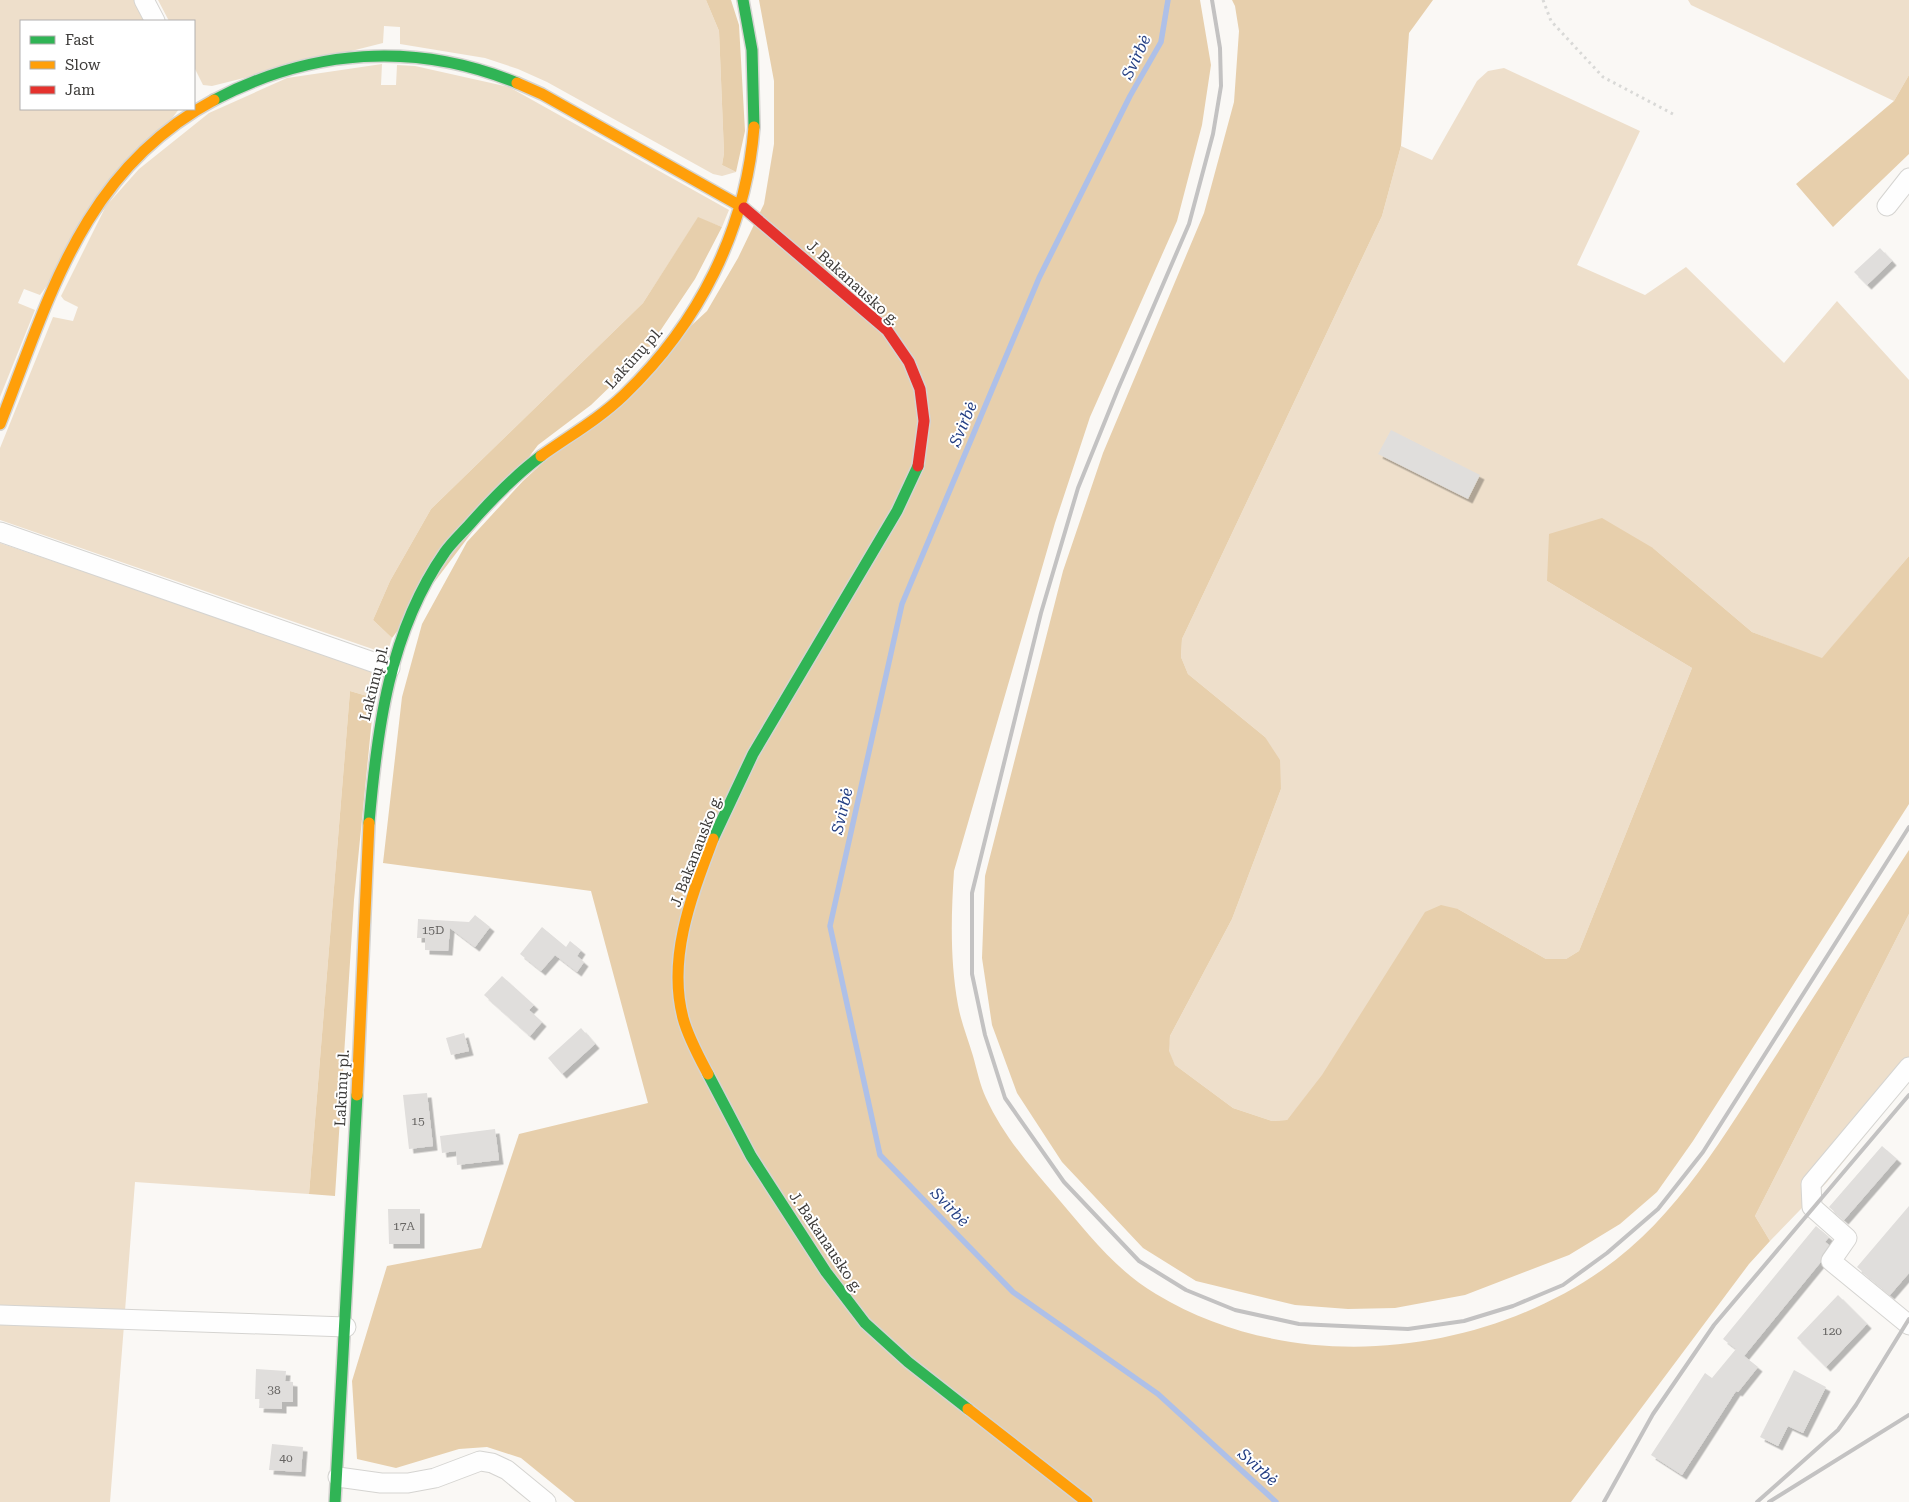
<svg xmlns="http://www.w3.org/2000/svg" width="1909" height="1502" viewBox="0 0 1909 1502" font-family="'Roboto Serif',serif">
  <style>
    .green { fill: #eedfcb }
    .forest { fill: #e7cfac }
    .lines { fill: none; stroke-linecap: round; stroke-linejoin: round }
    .stream { stroke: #aec0e8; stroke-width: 5.5 }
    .building { fill: #e0dedc; filter: url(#shadow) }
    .street-casing { stroke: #d5d4d1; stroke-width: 21 }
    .fast-casing { stroke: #d5d4d1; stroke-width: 14 }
    .slow-casing { stroke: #d5d4d1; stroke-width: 14 }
    .jam-casing { stroke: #d5d4d1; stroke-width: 14 }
    .path { stroke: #d9d9d7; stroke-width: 3; stroke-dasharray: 2.5 4; stroke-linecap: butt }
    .street { stroke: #fefefe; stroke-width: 19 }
    .fast { stroke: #30b455; stroke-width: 11 }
    .slow { stroke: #ff9f0a; stroke-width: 11 }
    .jam { stroke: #e5322d; stroke-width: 11 }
    .rail { stroke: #c3c2c2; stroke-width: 4 }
    .labels { text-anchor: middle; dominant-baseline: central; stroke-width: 4; stroke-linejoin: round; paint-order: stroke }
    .number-label { font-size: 12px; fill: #676563 }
    .street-label { font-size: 15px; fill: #3c3a38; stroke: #fff }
    .water-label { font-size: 16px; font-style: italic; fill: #233e83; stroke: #fff }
  </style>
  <defs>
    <filter id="shadow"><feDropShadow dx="4.5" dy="4.5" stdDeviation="0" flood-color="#0004"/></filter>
  </defs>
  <rect width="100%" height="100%" fill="#faf8f5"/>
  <path class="green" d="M0 0H134L145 21H21V109H179L40 295 24 289 18 303 35 310 0 397Z
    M158 0H706L719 31 724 153 722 165 736 172 722 176 713 174 547 82 518 69 485 58 400 44V27L384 26 383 43 212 86 203 85 194 67V21H169Z
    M1688 0H1909V75L1894 101 1691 5Z
    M382 64 381 85H396L397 65 415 66 509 87 729 210 722 227 698 218 643 303 431 509 390 581 373 620 392 638 387 654 0 520V448L53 317 73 321 78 307 64 300 61 296 106 206 139 169 209 113 287 78Z
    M1504 68 1640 131 1577 265 1645 295 1686 267 1784 363 1837 301 1909 380V556L1822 659 1752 632 1653 548 1547 581 1692 668 1579 951 1566 959H1546L1458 909 1287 1120 1272 1121 1233 1108 1175 1065 1168 1051 1170 1036 1232 919 1281 789 1265 737 1188 674 1181 657 1182 639 1382 216 1401 146 1432 160 1477 81 1488 71Z
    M0 543 381 673 374 698 350 691 309 1194 135 1182 125 1311 0 1306Z
    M1909 914V1081L1827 1182 1770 1241 1755 1216Z
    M0 1321 124 1325 110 1502H0Z"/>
  <path class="forest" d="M706 0H731L739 25 745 131 736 172 722 165 724 153 719 31Z
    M759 0H1200L1211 65 1202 125 1177 221 1090 417 1055 523 954 871C951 916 950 961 958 1005 961 1022 968 1039 973 1056 977 1070 980 1085 986 1098 1003 1135 1029 1165 1055 1195 1086 1231 1115 1270 1156 1294 1290 1375 1475 1359 1602 1270 1678 1217 1725 1134 1775 1057 1819 988 1864 919 1909 850V914L1755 1216 1770 1241 1749 1264 1571 1502H575L521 1458 487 1447 459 1449 396 1468 357 1459 352 1381 387 1266 481 1248 519 1134 648 1103 591 891 383 863 402 697 422 624 467 542 523 481 707 311 738 258 764 204 774 144V81Z
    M1232 0H1433L1409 33 1401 146 1382 216 1182 639 1181 657 1188 674 1265 737 1280 760 1281 789 1232 919 1170 1036 1169 1051 1175 1065 1233 1108 1272 1121 1287 1120 1322 1075 1425 912 1441 905 1458 909 1546 959H1566L1579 951 1692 668 1547 581 1549 534 1602 518 1653 548 1752 632 1822 658 1909 556V804L1693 1141 1657 1192 1620 1224 1569 1255 1465 1295 1395 1308 1348 1309 1295 1305 1196 1281 1143 1248 1062 1162 1017 1093 992 1025 982 958 985 876 1063 571 1103 453 1204 213 1234 102 1239 31 1235 6Z
    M1909 75V154L1833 227 1796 184 1894 101Z
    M698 217 722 227 695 279 646 352 591 405 538 445 392 638 373 620 390 581 431 509 643 303Z
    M350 691 374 698 354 900 335 1196 309 1194Z"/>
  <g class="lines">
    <path class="stream" d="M1168 0 1161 42 1130 96 1039 278 902 604 830 926 880 1155 1013 1292 1158 1394 1276 1502"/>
  </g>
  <path class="building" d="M1880 248 1892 261 1867 285 1854 272Z
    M1391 430 1480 475 1468 499 1378 454Z
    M475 915 490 927 475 947 450 928 448 951 425 950V938H417L418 919 469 922Z
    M542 927 566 947 570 941 581 950 577 956 584 962 577 972 555 955 541 971 520 954Z
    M502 976 534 1005 529 1010 542 1022 530 1036 484 995Z
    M581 1028 595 1044 562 1074 548 1058Z
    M464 1033 469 1051 451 1055 446 1038Z
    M427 1093 433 1146 409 1149 403 1095Z
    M495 1129 499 1160 457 1165 456 1151 442 1153 440 1136Z
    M1882 1146 1897 1159 1844 1220 1829 1207Z
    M1909 1206V1273L1890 1295 1857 1267Z
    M388 1209H420V1244H389Z
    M1816 1226 1829 1237 1825 1242 1829 1245 1822 1255 1820 1263 1744 1356 1758 1367 1738 1392 1736 1391 1682 1475 1651 1455 1705 1373 1712 1378 1736 1349 1723 1339Z
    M1838 1295 1867 1324 1826 1367 1797 1338Z
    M256 1369 286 1371 285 1381 293 1382V1402H282V1409L259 1408 260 1399H255Z
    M1794 1370 1826 1387 1803 1433 1788 1426 1778 1446 1760 1437Z
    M272 1444 303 1447 301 1472 269 1470Z"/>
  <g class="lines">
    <g class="street-casing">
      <path id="street" d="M144 0 155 21
        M1887 206 1909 178
        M0 532 390 668
        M1909 1067 1811 1184 1812 1207 1847 1238 1831 1261 1909 1325
        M0 1315 346 1327
        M338 1477 381 1483H408L435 1478 480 1461 492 1463 507 1470 546 1502"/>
    </g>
    <g class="fast-casing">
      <path id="fast" d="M743 0 752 50 754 127
        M214 100C311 49 415 41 517 83
        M369 823C377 729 389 632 445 552 452 542 462 533 470 524 493 498 514 476 541 456
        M713 839 753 754 897 511 918 466
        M708 1074 751 1156 826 1272 865 1323 908 1362 968 1409
        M335 1502 357 1095"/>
    </g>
    <g class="slow-casing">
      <path id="slow" d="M517 83 542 94 744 208
        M0 424C50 296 83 170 214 100
        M541 456C569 436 599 419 624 395 699 323 746 230 754 127
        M708 1074C699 1057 688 1037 683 1018 667 957 692 895 713 839
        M357 1095 369 823
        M968 1409 1087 1502"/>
    </g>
    <g class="jam-casing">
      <path id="jam" d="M744 208 887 330 909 362 920 389 924 421 918 466"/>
    </g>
    <path class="path" d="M1543 0 1551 21 1603 77 1673 114"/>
    <use href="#street" class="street"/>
    <use href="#fast" class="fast"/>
    <use href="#slow" class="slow"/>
    <use href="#jam" class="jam"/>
    <path class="rail" d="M1212 0 1220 48 1221 86 1213 134 1189 224 1118 389 1078 488 1041 613 972 893V974L985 1035 1005 1098 1064 1182 1139 1261 1186 1290 1235 1310 1299 1324 1408 1329 1464 1321 1513 1306 1563 1285 1607 1253 1658 1209 1703 1152 1909 827
      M1604 1502 1653 1414 1714 1325 1909 1095
      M1757 1502 1838 1430 1856 1405 1909 1319
      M1769 1502 1909 1415"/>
  </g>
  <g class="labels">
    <g class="number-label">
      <text x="433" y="930">15D</text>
      <text x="418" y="1121">15</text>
      <text x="404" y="1226">17A</text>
      <text x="1832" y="1331">120</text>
      <text x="274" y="1390">38</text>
      <text x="286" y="1458">40</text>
    </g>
    <g class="street-label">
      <text transform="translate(853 283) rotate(42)">J. Bakanausko g.</text>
      <text transform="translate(634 358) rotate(-48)">Lakūnų pl.</text>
      <text transform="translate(374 683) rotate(-76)">Lakūnų pl.</text>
      <text transform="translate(696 851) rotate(-69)">J. Bakanausko g.</text>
      <text transform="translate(342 1088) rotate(-87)">Lakūnų pl.</text>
      <text transform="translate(826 1242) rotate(56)">J. Bakanausko g.</text>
    </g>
    <g class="water-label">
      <text transform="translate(1136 57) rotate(-65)">Svirbė</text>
      <text transform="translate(963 424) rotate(-67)">Svirbė</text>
      <text transform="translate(842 811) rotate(-77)">Svirbė</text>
      <text transform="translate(950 1207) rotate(46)">Svirbė</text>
      <text transform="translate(1258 1467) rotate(42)">Svirbė</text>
    </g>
  </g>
  <rect x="20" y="20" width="175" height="90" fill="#ffffff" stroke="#b1b0af"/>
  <rect x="30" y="36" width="25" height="8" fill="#30b455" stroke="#b1b0af"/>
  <text x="65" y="45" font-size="15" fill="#3c3a38">Fast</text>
  <rect x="30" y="61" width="25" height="8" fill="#ff9f0a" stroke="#b1b0af"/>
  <text x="65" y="70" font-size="15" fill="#3c3a38">Slow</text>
  <rect x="30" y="86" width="25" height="8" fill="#e5322d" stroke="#b1b0af"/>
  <text x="65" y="95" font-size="15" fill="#3c3a38">Jam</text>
</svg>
